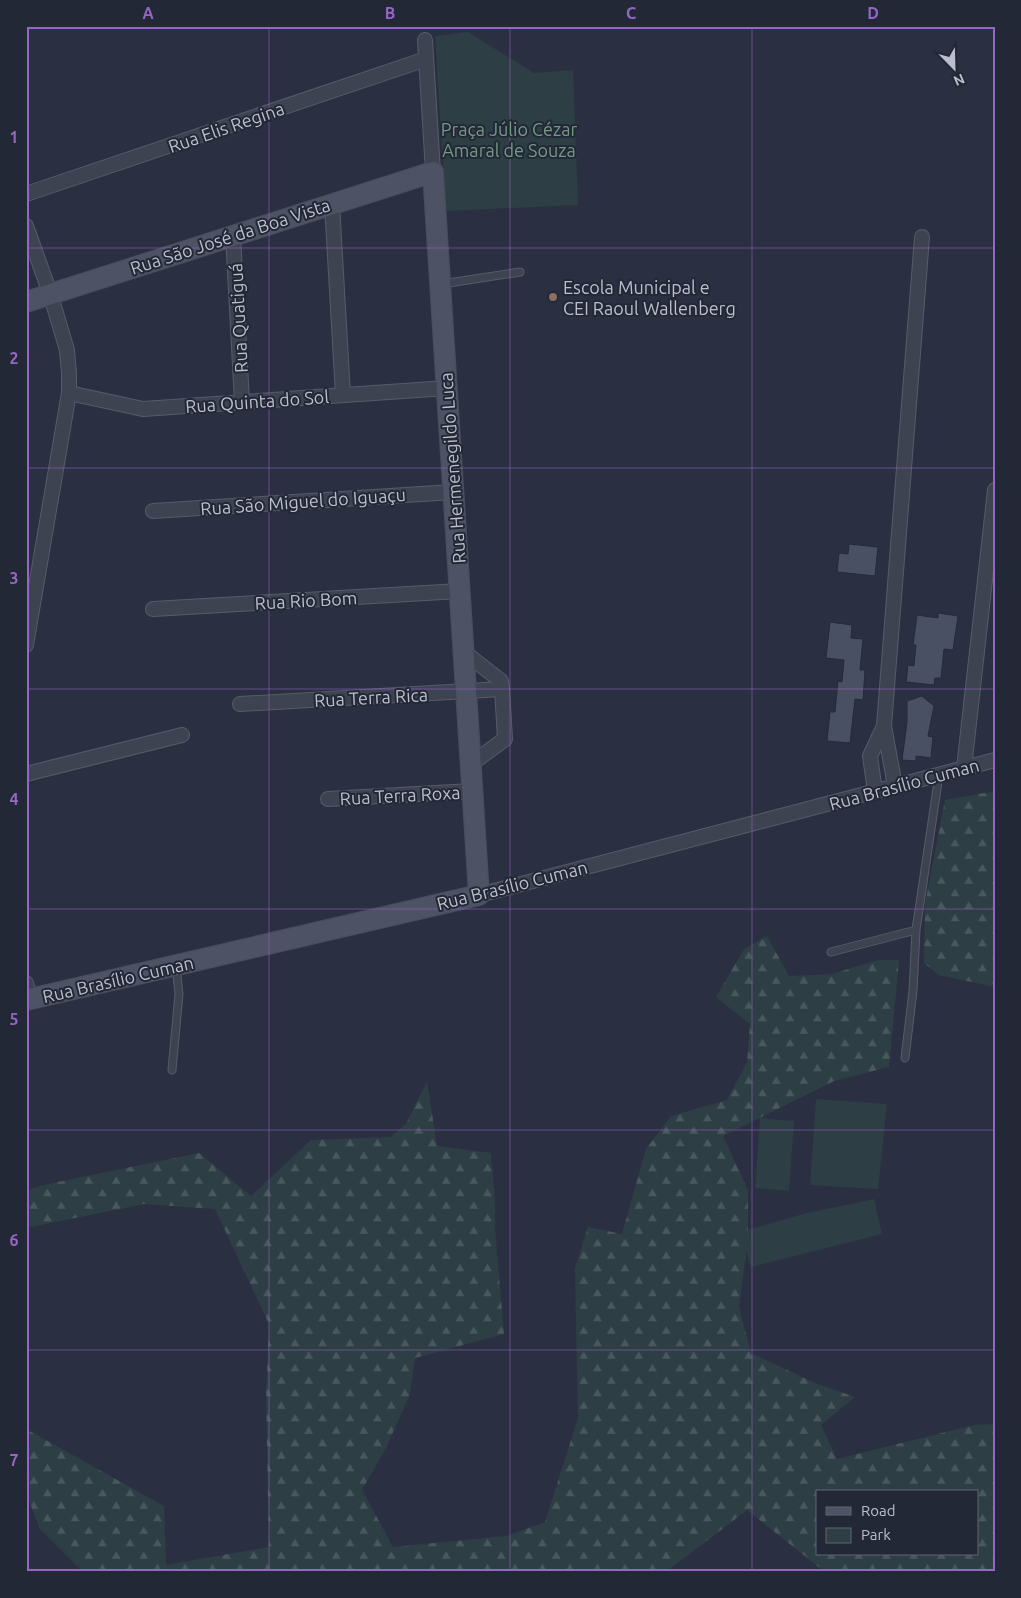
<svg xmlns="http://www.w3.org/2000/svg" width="1021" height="1598" viewBox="0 0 1021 1598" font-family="Ubuntu,sans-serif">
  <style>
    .forest { fill: url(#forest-firs); fill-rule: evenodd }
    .park { fill: #2d3e44 }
    .building { fill: #4a5063; stroke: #252a39 }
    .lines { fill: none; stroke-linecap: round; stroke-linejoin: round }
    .lane-casing { stroke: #575b69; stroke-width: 9 }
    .street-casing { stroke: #575b69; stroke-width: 16 }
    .secondary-casing { stroke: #484c5b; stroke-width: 22 }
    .lane { stroke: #3e4352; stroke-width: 7 }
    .street { stroke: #3e4352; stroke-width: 14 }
    .secondary { stroke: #4d5264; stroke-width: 20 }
    .grid { fill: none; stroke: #9567c4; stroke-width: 1; stroke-opacity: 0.55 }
    .education-dot { fill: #8d6e63; stroke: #232837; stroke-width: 2 }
    .labels { text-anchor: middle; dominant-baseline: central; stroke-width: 4; stroke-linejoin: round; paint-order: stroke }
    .street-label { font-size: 18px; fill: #bcbfcb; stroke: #232837 }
    .park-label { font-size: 18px; fill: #759a84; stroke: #232837 }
    .poi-label { font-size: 18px; fill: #bcbfcb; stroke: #232837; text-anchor: start }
    .neatline { fill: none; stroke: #9567c4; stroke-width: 2 }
    .grid-label { font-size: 16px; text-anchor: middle; font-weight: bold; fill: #9567c4 }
  </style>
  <defs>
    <pattern id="forest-firs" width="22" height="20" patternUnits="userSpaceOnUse" patternTransform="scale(1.25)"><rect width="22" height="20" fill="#2d3e44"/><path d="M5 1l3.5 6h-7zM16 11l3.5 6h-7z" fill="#4a585e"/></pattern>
  </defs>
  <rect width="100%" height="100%" fill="#2a3042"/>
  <path class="forest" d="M995 791V987L939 975 924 963 925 904 945 800Z
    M767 936 789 976 832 974 878 960H899L889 1067 834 1081 723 1136 748 1190V1237L739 1307 751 1353 815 1383 855 1397 821 1425 837 1459 974 1425 995 1424V1572H825L747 1510 666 1572H83L40 1529 26 1493V1429L164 1506 166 1565 269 1547 266 1396 269 1324 215 1209 144 1204 26 1228V1190L53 1183 199 1153 251 1196 311 1140 391 1137 406 1124 427 1081 437 1146 491 1153 495 1202V1230L504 1334 415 1358 410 1394 386 1448 362 1490 393 1547 506 1536 545 1522 578 1418 575 1268 588 1227 622 1234 646 1149 671 1116 727 1100 747 1062 750 1024 716 997 744 949ZM817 1492H977V1554H817Z"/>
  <path class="park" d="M468 32 534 73 573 70 578 205 446 211 435 36Z
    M816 1099 887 1104 878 1189 810 1185Z
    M760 1118 794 1121 789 1191 755 1188Z
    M874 1199 882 1234 751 1267 740 1232 803 1214Z"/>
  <path class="building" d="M849 544 878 547 875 576 837 572 839 553 848 554Z
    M938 613 958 616 953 650 944 649 941 678H935L934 685 906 682 908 665 914 666 916 645H913L917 615 938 618Z
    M830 622 852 625 851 638 863 639 860 670H865L863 700 855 699 850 743 827 741 830 712H835L838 681 842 682 844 660 826 658Z
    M922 696 934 706 928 736 933 737 931 758 916 756V761L902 760 907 722V701Z"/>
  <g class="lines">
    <g class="lane-casing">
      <path id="lane" d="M442 284 520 272
        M831 952 916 930
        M905 1058 913 991 916 930 939 775
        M172 1070 179 994 176 966"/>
    </g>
    <g class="street-casing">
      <path id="street" d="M425 40 433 172
        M26 194 426 59
        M332 204 343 395
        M26 226 50 293 67 350 69 373V393L26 645
        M233 235 242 402
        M69 393 143 409 447 388
        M153 511 453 492
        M153 609 460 591
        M464 652 501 681 502 689 505 739 471 764
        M240 704 502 689
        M964 768 995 490
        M26 774 182 735
        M895 786 884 726 922 237
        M875 791 870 756 884 726
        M328 799 472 791
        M479 895 995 760
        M26 983 30 999"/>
    </g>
    <g class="secondary-casing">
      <path id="secondary" d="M26 302 433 172 479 895 26 1000"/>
    </g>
    <use href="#lane" class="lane"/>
    <use href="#street" class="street"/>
    <use href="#secondary" class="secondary"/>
  </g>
  <path class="grid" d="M269 26V1572M510 26V1572M752 26V1572M26 248H995M26 468H995M26 689H995M26 909H995M26 1130H995M26 1350H995"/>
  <circle class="education-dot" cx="553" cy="297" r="5"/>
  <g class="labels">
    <g class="street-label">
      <text transform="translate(226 127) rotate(-19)">Rua Elis Regina</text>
      <text transform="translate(230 236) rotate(-18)">Rua São José da Boa Vista</text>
      <text transform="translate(238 318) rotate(-93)">Rua Quatiguá</text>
      <text transform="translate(257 401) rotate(-4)">Rua Quinta do Sol</text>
      <text transform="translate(452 468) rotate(-94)">Rua Hermenegildo Luca</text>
      <text transform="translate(303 501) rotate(-4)">Rua São Miguel do Iguaçu</text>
      <text transform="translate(306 600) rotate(-3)">Rua Rio Bom</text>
      <text transform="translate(371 697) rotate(-3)">Rua Terra Rica</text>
      <text transform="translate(904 784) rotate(-15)">Rua Brasílio Cuman</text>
      <text transform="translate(400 795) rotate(-3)">Rua Terra Roxa</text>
      <text transform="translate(512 885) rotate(-14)">Rua Brasílio Cuman</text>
      <text transform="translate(118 979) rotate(-13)">Rua Brasílio Cuman</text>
    </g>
    <g class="park-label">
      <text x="509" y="129">Praça Júlio Cézar<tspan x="509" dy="21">Amaral de Souza</tspan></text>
    </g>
    <g class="poi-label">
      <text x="563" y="287">Escola Municipal e<tspan x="563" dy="21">CEI Raoul Wallenberg</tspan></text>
    </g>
  </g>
  <rect width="1021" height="1598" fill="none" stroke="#232837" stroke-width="55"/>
  <rect x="816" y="1490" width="162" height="65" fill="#232837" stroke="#606472"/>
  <rect x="826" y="1507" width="25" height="8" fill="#4d5264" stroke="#606472"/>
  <text x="861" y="1516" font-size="15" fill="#bcbfcb">Road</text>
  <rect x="826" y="1528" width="25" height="15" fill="#2d3e44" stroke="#606472"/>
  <text x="861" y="1540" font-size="15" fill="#bcbfcb">Park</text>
  <g transform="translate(954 68) rotate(157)" stroke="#232837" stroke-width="4" paint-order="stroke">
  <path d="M0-4L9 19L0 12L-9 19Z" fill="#bcbfcb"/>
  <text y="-8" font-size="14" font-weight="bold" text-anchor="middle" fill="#bcbfcb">N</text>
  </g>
  <rect x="28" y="28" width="966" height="1542" class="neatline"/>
  <g class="grid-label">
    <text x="148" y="19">A</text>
    <text x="390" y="19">B</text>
    <text x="631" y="19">C</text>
    <text x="873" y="19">D</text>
    <text x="14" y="143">1</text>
    <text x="14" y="364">2</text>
    <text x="14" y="584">3</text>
    <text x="14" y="805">4</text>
    <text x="14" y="1025">5</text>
    <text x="14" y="1246">6</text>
    <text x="14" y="1466">7</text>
  </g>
</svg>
